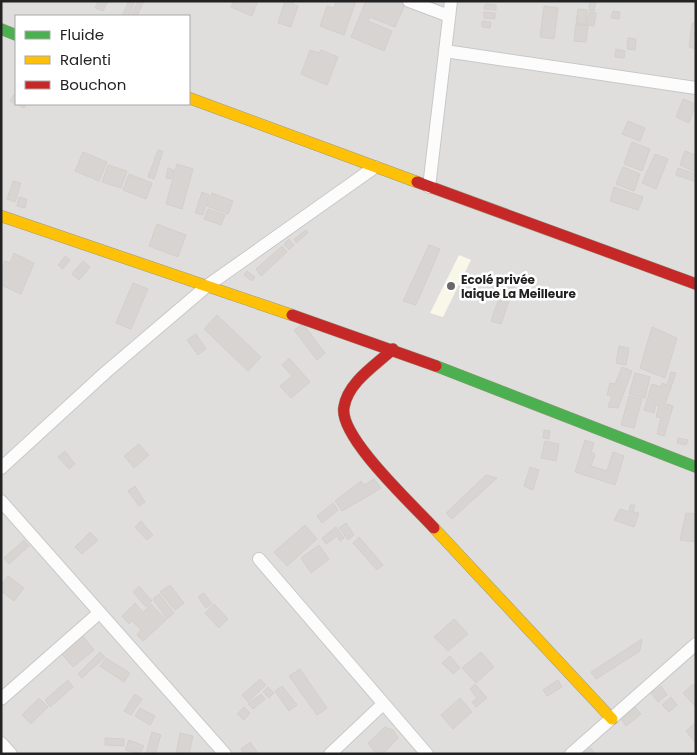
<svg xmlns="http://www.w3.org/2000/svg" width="697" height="755" viewBox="0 0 697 755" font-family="Poppins,sans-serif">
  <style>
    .residential { fill: #dfdedc; fill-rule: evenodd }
    .education { fill: #f8f7e8 }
    .building { fill: #d7d4d2; stroke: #d3d0cc }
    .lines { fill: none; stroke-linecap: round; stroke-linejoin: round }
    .street-casing { stroke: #c9c8c7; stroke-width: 14 }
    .fast-casing { stroke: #999a82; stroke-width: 12 }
    .slow-casing { stroke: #999a82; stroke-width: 12 }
    .jam-casing { stroke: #999a82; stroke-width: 12 }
    .street { stroke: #fdfcfc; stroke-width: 12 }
    .fast { stroke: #4caf50; stroke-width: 11 }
    .slow { stroke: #ffc107; stroke-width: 11 }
    .jam { stroke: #c62828; stroke-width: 11 }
    .poi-dot { fill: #6a6968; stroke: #fff; stroke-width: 2 }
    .labels { text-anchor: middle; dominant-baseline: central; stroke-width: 5; stroke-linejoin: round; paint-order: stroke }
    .poi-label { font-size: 12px; font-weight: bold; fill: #222; stroke: #fff; text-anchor: start }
  </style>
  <rect width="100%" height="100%" fill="#f0eeeb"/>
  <path class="residential" d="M1 1H696V754H1ZM16 16H189V104H16Z"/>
  <path class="education" d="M459 255 471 260 443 317 430 313Z"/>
  <path class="building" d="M98 1H108L103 11 95 8Z
    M129 1H135L129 16H122Z
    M138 1H144L137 16H131Z
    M234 1H258L252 16 231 7Z
    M285 1H294L293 4 298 6 291 27 278 23Z
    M336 1H356L344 35 320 26 327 6 334 8Z
    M366 1H398L405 4 395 27 370 17 368 21 392 31 384 51 351 37Z
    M590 1H596L594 11 589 10Z
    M485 4 496 5V10L484 9Z
    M544 6 558 8 554 39 540 37Z
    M578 9 587 10 586 25 576 23Z
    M613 11 620 12 619 19 611 18Z
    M484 12 495 13V19L484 18Z
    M589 12 596 13 594 26 587 25Z
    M482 21 491 22 490 28 482 27Z
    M692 23H696V49L689 47Z
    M576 24 588 26 586 42 574 41Z
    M628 38 636 39 635 50 627 49Z
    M616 49 625 51 624 58 615 57Z
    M310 50 319 53 321 50 338 57 327 85 301 74Z
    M14 94 16 96V104H26L24 108 10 101Z
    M683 99 696 104 689 123 676 117Z
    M628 121 645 128 640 141 622 134Z
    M632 142 650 149 642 171 624 164Z
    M158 150 163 151 154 179 148 177Z
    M685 151 696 155V172L680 165Z
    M83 152 107 162 99 181 75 171Z
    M655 154 668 159 656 189 642 183Z
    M177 164 193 169 182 209 166 204Z
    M108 165 127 171 121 188 102 182Z
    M623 167 640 174 634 191 616 184Z
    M168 168 174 170 171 179 166 178Z
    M678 168 696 174V182L676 175Z
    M129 174 152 183 146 199 123 190Z
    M13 181 21 183 15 202 7 199Z
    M614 187 643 197 638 210 610 201Z
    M202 192 209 195 203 215 195 213Z
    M212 193 233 201 228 214 207 206Z
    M19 197 27 199 25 208 17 206Z
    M208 209 225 215 221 225 204 219Z
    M157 224 186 235 178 257 149 246Z
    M306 230 308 233 296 243 294 239Z
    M289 239 294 245 289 250 284 244Z
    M429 245 440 249 416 305 403 301Z
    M282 246 287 252 261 276 256 269Z
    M14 253 34 263 21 294 1 285V270L5 261 10 263Z
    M65 256 70 260 63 269 58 265Z
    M83 261 90 267 79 280 72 274Z
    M247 271 255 277 252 281 244 275Z
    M507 275 517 278 501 324 491 321Z
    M133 283 148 289 131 329 116 323Z
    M217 315 261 357 248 371 204 329Z
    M303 324 325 353 317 360 294 330Z
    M652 327 677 338 665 378 640 368Z
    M196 334 206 349 198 355 187 340Z
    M619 346 629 348 626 365 616 363Z
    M289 358 310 382 291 398 280 386 292 376 282 365Z
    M622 367 632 371 618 408 608 407 612 396 607 395 610 383 615 384Z
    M671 372 676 373 664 407 666 408 667 404 673 406 664 436 657 434 661 418 656 417 659 406 656 405 654 413 644 410 652 384 661 387 662 383 667 385Z
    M635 373 650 377 645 398 629 394Z
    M629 396 642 399 634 428 621 425Z
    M544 430 550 431 549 439 543 438Z
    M678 438 688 440 686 445 677 443Z
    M585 440 594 443 591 452 595 454 591 466 607 471 613 452 624 456 615 485 575 472Z
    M545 441 559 444 556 461 541 458Z
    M139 444 149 455 134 468 124 456Z
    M65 451 75 464 69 469 58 457Z
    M530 467 539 470 533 490 524 486Z
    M486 475 497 478 452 519 446 513Z
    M374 479 381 488 370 495 342 511 335 501 361 481 364 485Z
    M135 486 145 502 139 506 128 491Z
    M333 503 338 510 322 523 317 516Z
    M630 505H635L633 512 639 513 634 527 614 520 620 509 629 512Z
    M686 513 696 514V542L680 540Z
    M141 521 153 535 147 540 135 527Z
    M346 523 354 535 348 540 339 528Z
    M305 525 317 539 287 566 274 552Z
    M336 527 344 538 340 541 337 536 326 544 322 538Z
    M90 532 98 540 82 554 75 547Z
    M359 537 383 565 377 570 353 543Z
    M24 540 29 546 9 564 4 558Z
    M319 545 329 559 311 573 301 558Z
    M8 576 24 588 14 601 1 591V585Z
    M170 585 184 603 175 610 160 592Z
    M139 586 152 601 146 607 133 592Z
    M204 593 212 604 206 608 198 597Z
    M159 594 174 613 167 619 153 599Z
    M135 603 142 611 129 624 122 616Z
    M151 604 166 620 143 641 137 635 141 630 133 622Z
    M214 604 228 619 219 628 205 613Z
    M454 619 468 634 448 651 434 637Z
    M82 635 94 650 73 667 61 653Z
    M642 639 640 651 596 679 591 672Z
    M100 652 105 657 82 678 78 674Z
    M481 652 494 667 476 683 462 668Z
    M450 656 460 668 453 674 442 663Z
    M106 658 130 673 124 682 100 666Z
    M300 669 327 708 317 715 289 676Z
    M260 679 266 685 248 702 242 695Z
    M68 680 73 687 50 707 45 700Z
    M558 680 562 687 547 696 543 690Z
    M475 684 487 698 476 707 472 702 477 698 470 689Z
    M693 684 696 687V707L683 693Z
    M282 686 297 705 289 711 275 691Z
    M661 686 667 695 658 702 651 693Z
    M268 687 274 693 269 698 263 692Z
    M135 694 142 699 131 715 124 711Z
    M261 694 265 699 253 709 248 704Z
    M671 697 677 705 669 712 662 705Z
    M39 698 48 707 31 724 22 715Z
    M460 698 472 712 453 729 441 715Z
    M244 707 250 713 244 720 237 714Z
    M635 707 641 714 626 726 621 719Z
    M140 708 155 716 150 725 135 716Z
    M696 722V741L695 742 686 731Z
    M385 727 393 730 398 738 383 754H376L368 743Z
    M152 732 161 735 155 754H146Z
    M180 733 193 736 189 754H176Z
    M105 738 124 739V746L105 745Z
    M129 740 144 746 140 754 125 750Z
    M250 742 258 753 257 754H244L241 749Z
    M589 746 595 754H580Z"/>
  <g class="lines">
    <g class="street-casing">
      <path id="street" d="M409 1 449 16
        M445 51 696 88
        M429 187 451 1
        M1 468 106 372 207 286 375 167
        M1 501 225 754
        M259 559 427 754
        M1 699 99 613
        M1 743 11 754
        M330 754 383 704
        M571 754 696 644"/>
    </g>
    <g class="fast-casing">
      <path id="fast" d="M1 29 16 35
        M436 366 696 467"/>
    </g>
    <g class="slow-casing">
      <path id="slow" d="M189 98 417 182
        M1 216 292 315
        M434 528 612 719"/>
    </g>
    <g class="jam-casing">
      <path id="jam" d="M417 182 696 284
        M292 315 436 366
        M393 349C376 365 348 382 344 407 338 436 413 505 434 528"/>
    </g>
    <use href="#street" class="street"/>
    <use href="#fast" class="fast"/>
    <use href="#slow" class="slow"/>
    <use href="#jam" class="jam"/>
  </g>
  <circle class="poi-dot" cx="451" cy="286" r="5"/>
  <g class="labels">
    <g class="poi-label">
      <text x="461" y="279">Ecolé privée<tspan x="461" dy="14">laique La Meilleure</tspan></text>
    </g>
  </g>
  <rect width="697" height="755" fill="none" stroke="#222222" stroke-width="5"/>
  <rect x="15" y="15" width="175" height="90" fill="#ffffff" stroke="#a7a7a7"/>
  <rect x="25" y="31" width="25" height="8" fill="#4caf50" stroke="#a7a7a7"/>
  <text x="60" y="40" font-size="15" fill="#222222">Fluide</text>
  <rect x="25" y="56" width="25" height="8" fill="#ffc107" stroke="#a7a7a7"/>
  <text x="60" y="65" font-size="15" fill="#222222">Ralenti</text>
  <rect x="25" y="81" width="25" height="8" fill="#c62828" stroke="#a7a7a7"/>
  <text x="60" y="90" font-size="15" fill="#222222">Bouchon</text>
</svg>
